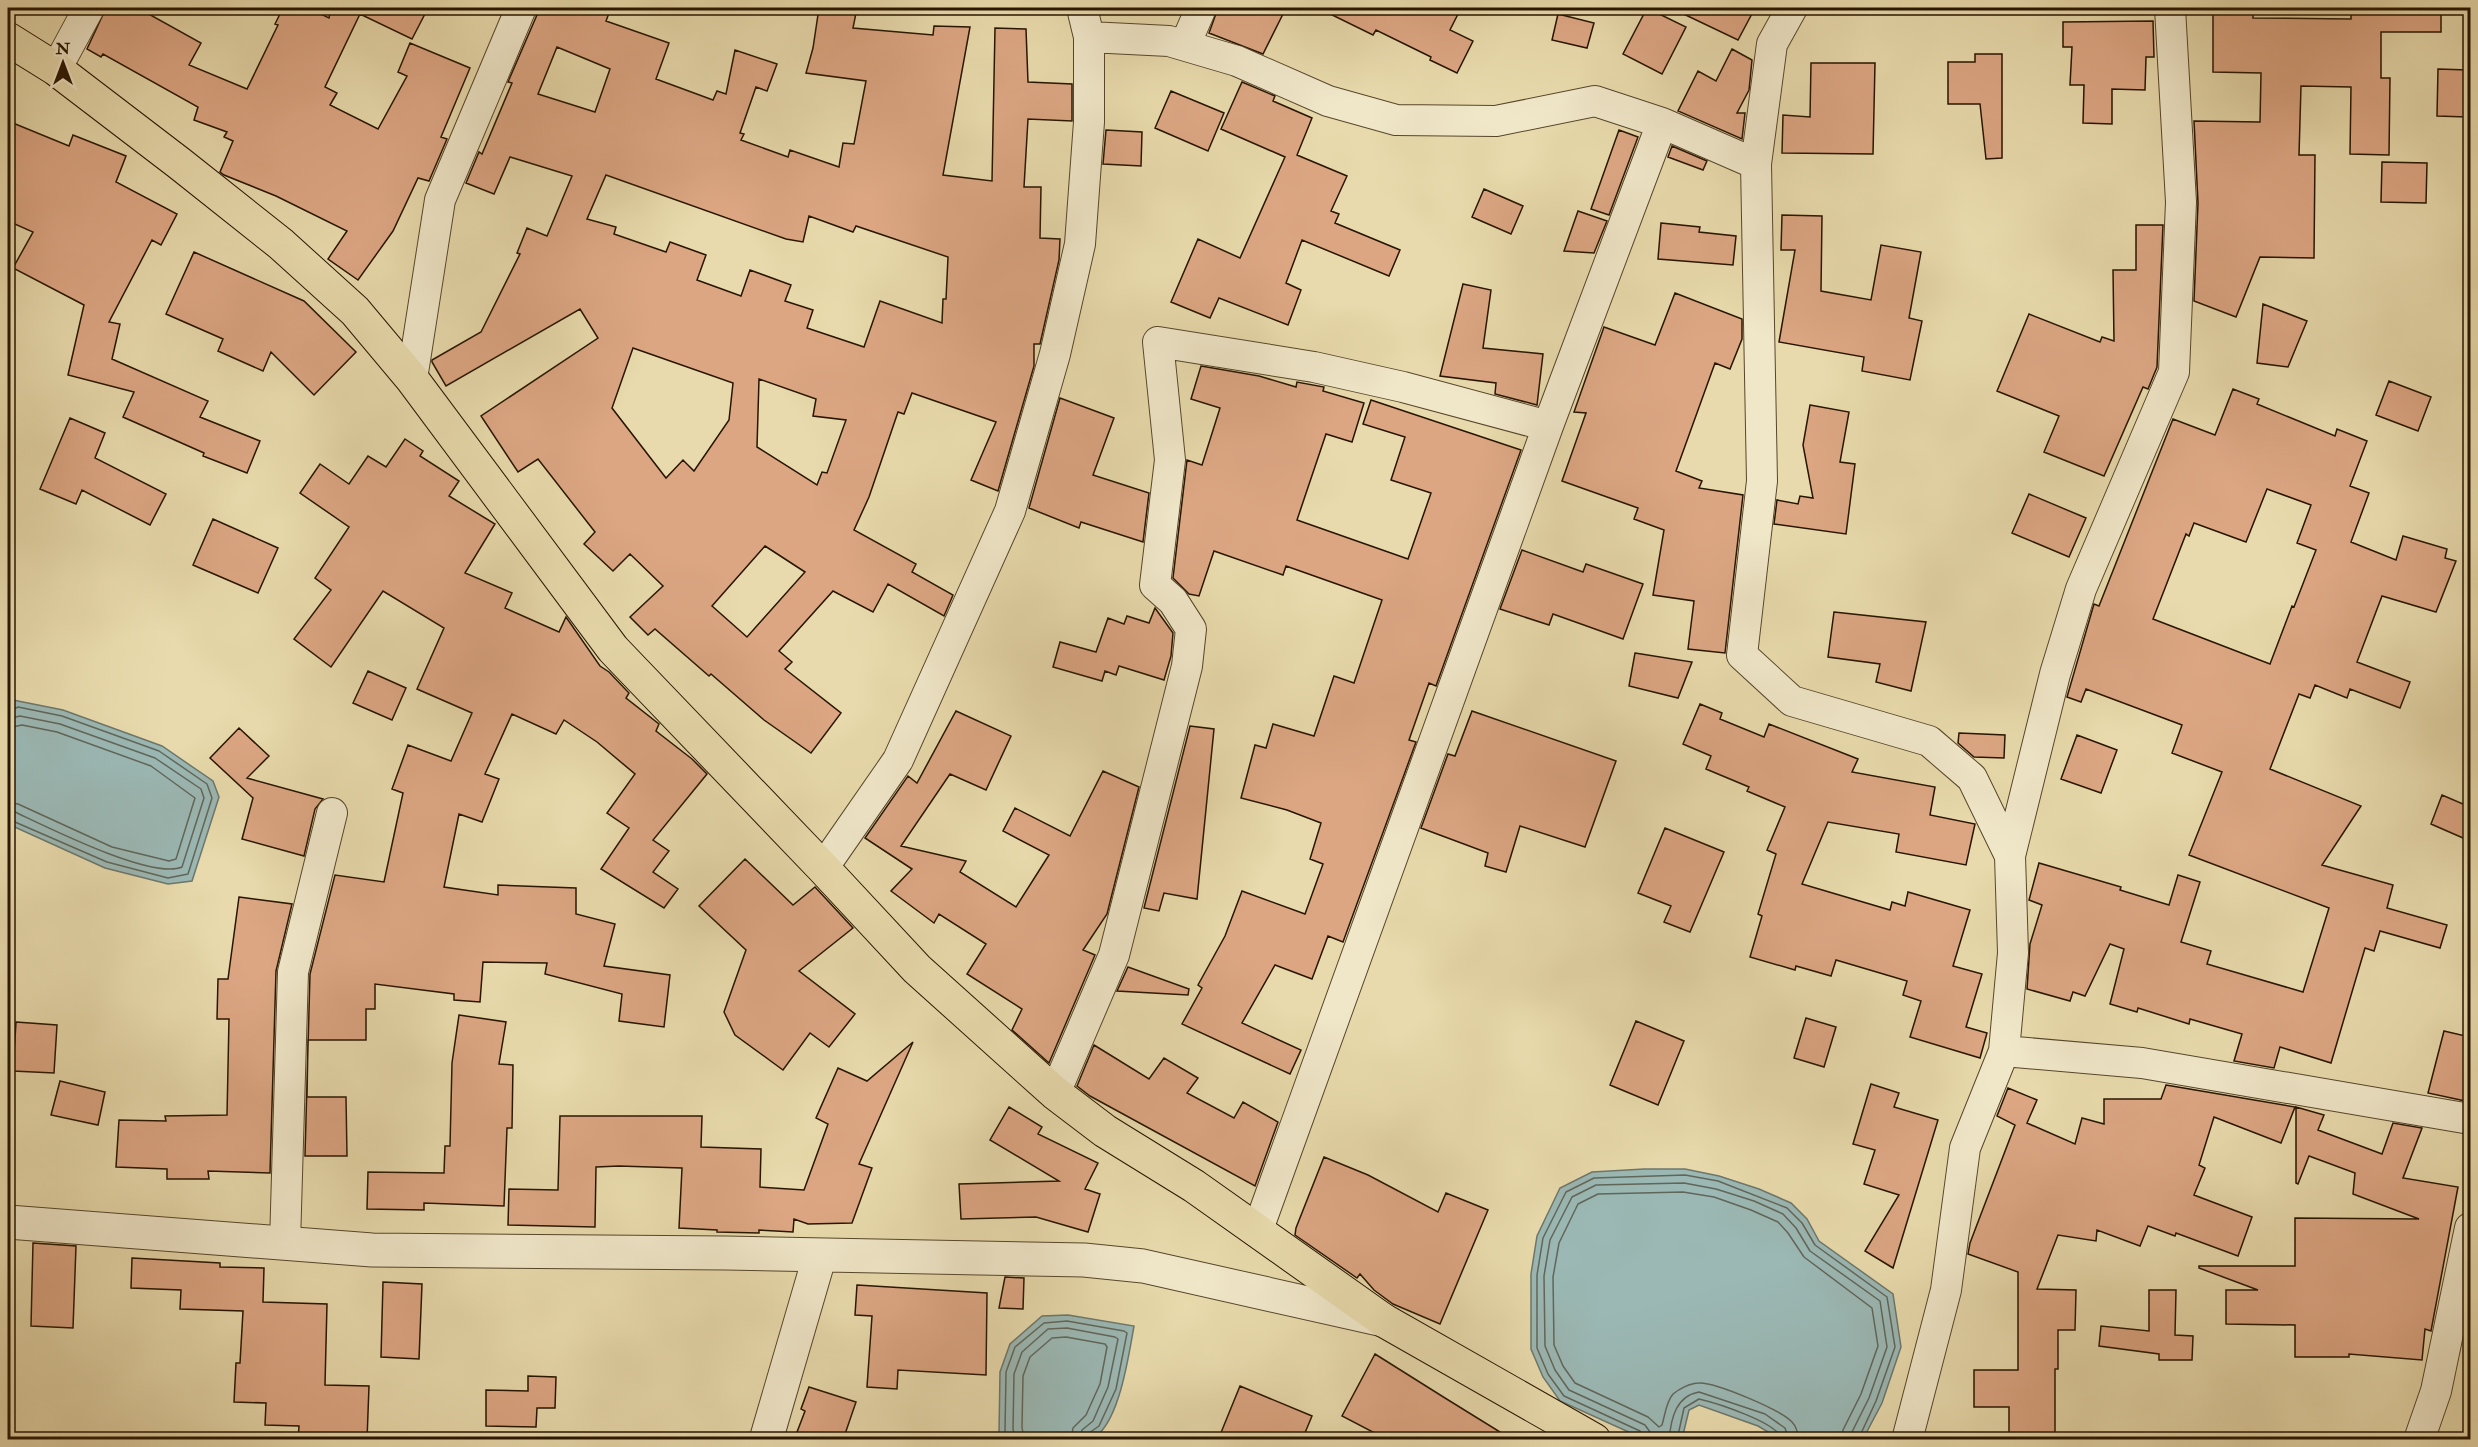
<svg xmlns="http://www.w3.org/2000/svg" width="2478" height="1447" viewBox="0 0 2478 1447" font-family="'IM FELL Double Pica',serif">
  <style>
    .water { fill: #9bb8b4; stroke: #6d776c; stroke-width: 1.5 }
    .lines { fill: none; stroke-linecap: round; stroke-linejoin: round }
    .shore { stroke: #61665a; stroke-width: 1.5 }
    .building { fill: #dca683; stroke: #271500; stroke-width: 1.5; fill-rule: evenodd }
    .minor-casing { stroke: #57462b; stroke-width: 32 }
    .tertiary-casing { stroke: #57462b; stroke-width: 35 }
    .trunk-casing { stroke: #271500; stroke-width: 35 }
    .minor { stroke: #f0e7c9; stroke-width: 30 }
    .tertiary { stroke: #f0e7c9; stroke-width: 33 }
    .trunk { stroke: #e8daac; stroke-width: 33 }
  </style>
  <rect width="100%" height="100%" fill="#e8daac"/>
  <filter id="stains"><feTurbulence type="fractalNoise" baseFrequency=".00333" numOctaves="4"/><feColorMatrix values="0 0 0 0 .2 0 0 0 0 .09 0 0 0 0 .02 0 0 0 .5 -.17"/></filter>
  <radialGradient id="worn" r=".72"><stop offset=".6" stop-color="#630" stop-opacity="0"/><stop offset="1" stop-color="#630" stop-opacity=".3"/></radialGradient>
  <path class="water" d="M13 700 63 710 162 746 213 781 219 797 192 881 168 884 105 868 8 824V711Z
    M1644 1169H1685L1719 1176 1759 1189 1791 1203 1807 1219 1819 1241 1893 1294 1901 1347 1882 1403 1863 1439H1780L1758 1426 1699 1405 1689 1410 1682 1439H1644L1560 1401 1543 1377 1531 1349V1274L1537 1236 1560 1188 1592 1172Z
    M1068 1315 1134 1326C1129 1353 1119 1428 1091 1439 1080 1443 1019 1440 1004 1439L999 1435 1000 1372 1010 1344 1042 1316Z"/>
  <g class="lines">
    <path class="shore" d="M8 712 18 707 62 716 159 751 207 784 212 798 188 874 168 878 107 862 8 819
      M8 719 20 716 60 724 155 758 201 789 204 798 182 867C152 880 47 827 15 812L8 811
      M8 728 22 725 57 732 151 766 195 798 176 859 169 861 112 847 18 804 8 802
      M1007 1440 1005 1431 1006 1372 1015 1347 1044 1323 1067 1321 1124 1331 1127 1333 1116 1389 1099 1426 1089 1433 1087 1440
      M1015 1440 1013 1429 1014 1374 1022 1352 1048 1329 1067 1328 1115 1337 1118 1339 1108 1387 1093 1421 1082 1430 1080 1440
      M1024 1440 1022 1427 1023 1376 1030 1357 1052 1338 1066 1337 1105 1344 1107 1347 1100 1384 1086 1415 1073 1428 1071 1440
      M1644 1440 1640 1431 1564 1396 1548 1374 1537 1348V1275L1543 1238 1566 1192 1594 1178 1685 1175 1718 1181 1787 1208 1802 1223 1815 1245 1887 1297 1895 1347 1876 1401 1858 1440
      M1652 1440 1650 1432 1645 1425 1569 1390 1555 1370 1545 1346 1544 1276 1550 1240 1572 1197 1596 1185 1684 1183 1716 1189 1754 1201 1783 1214 1796 1228 1810 1251 1880 1301 1887 1347 1869 1398 1852 1432 1851 1440
      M1669 1440C1671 1418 1676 1396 1699 1392L1765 1414 1785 1428 1789 1440
      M1677 1440 1684 1408 1699 1399C1716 1403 1780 1423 1782 1440
      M1798 1440C1798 1433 1797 1427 1792 1422 1781 1410 1715 1382 1699 1383 1690 1383 1679 1389 1673 1394 1666 1402 1665 1415 1662 1425L1659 1427 1648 1417 1575 1383 1563 1366 1554 1345 1553 1277 1559 1243 1578 1204 1598 1194 1683 1192 1714 1197 1751 1210 1778 1222 1788 1233 1804 1257 1872 1308 1878 1346 1861 1394 1843 1430 1842 1440"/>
  </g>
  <path class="building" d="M106 8H138L201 43 189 65 247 89 278 25 275 24 283 8H308L329 18 331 8H428L412 39 360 14 325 87 337 93 330 105 378 129 407 76 398 72 410 43 470 68 441 137 447 139 429 181 418 178 393 231 358 280 328 259 347 231 276 196 224 175 220 172 233 141 224 137 227 132 194 120 198 107 103 54 101 57 87 49Z
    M540 8H611L606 21 669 43 656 79 713 100 717 91 726 94 735 50 777 64 767 91 756 87 740 133 744 134 741 140 788 157 790 150 839 167 843 143 854 144 866 81 806 73 813 48 819 8H857L853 28 933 35 934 26 970 27 943 175 992 181 995 28 1026 29 1028 82 1072 84V121L1028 119 1024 187H1041L1040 238 1060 239 1059 260 1040 344H1034V366L998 491 971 480 996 422 912 393 904 414 898 412 869 497 854 530 916 564 912 572 953 595 944 616 888 584 873 612 833 591 779 651 792 662 785 669 841 713 811 753 764 720 711 674 709 676 655 629 648 635 630 617 663 586 630 554 613 571 584 544 595 532 538 459 518 472 481 416 598 338 580 309 446 386 432 362V360L481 332 520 254 517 253 527 228 547 236 572 176 510 157 494 194 466 183 479 152 482 154 512 83 508 82ZM557 47 610 69 595 112 538 94ZM606 175 786 239 803 242 809 216 853 232 856 226 948 257 946 299H943L942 323 880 301 864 347 807 328 813 310 785 301 791 285 750 270 741 296 697 280 706 255 670 242 666 252 614 234 616 227 587 219ZM633 348 733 383 729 420 694 471 683 460 666 478 612 408ZM759 379 816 399 813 416 846 420 827 473 822 472 817 485 757 447ZM765 546 805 572 747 637 712 606Z
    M1218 8H1286L1263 54 1209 33Z
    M1318 8H1461L1450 30 1473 41 1457 73 1430 60 1431 57 1376 30 1373 35Z
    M1647 8 1686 27 1662 74 1623 54Z
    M1671 8H1755L1738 40Z
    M2351 8H2441V32H2381V78H2390L2389 155 2350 154 2351 87 2301 86 2299 155H2315L2314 258 2260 257 2236 317 2194 301 2198 203 2194 121 2260 122 2261 73 2213 72V13H2253V18L2351 19Z
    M1558 14 1594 23 1587 48 1552 40Z
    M2153 21 2154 57H2146L2145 90 2112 89V124L2083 123 2084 85H2070L2072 47H2063V22Z
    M1732 49 1752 60 1749 90 1737 113H1745L1742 139 1678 111 1698 71 1716 81Z
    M1975 54H2002V158L1986 159 1980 104H1948V62H1975Z
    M1811 63H1875L1873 154 1782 153 1783 115 1810 117Z
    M2438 69 2468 70 2467 117 2437 116Z
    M1242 82 1275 96 1273 101 1312 118 1297 155 1347 176 1331 211 1339 214 1335 223 1400 250 1389 276 1302 240 1286 283 1301 290 1288 325 1219 298 1210 318 1171 302 1198 239 1240 258 1285 157 1221 129Z
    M1171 91 1224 113 1208 151 1155 128Z
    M8 121 69 146 73 135 126 156 116 182 177 214 161 245 152 240 109 322 120 324 112 359 208 401 200 417 260 441 247 473 203 456 204 453 123 417 134 392 68 375 84 305 13 268 33 232 8 221Z
    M1106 130 1142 132 1141 166 1103 164Z
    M1619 130 1638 137 1609 215 1591 209Z
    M1672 146 1707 161 1703 170 1668 157Z
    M2382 162 2427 163 2426 203 2381 202Z
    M1484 189 1523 206 1511 234 1472 217Z
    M1578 211 1607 221 1594 253 1564 251Z
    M1782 215 1822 216 1821 291 1871 300 1881 245 1921 252 1909 318 1922 321 1910 380 1862 371 1864 357 1779 342 1795 250H1781Z
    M1661 223 1700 227 1699 232 1736 236 1733 265 1658 259Z
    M2136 225H2163L2157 367 2148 389 2143 387 2104 476 2044 452 2059 416 1997 391 2029 314 2100 342 2102 337 2114 341 2113 270H2136Z
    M194 252 304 301 356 352 314 395 271 352 263 371 218 351 223 339 166 314Z
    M1463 284 1491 290 1483 348 1543 354 1537 405 1495 394 1496 383 1440 376Z
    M1675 293 1742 319V339L1730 369 1715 363 1676 471 1702 481 1699 488 1743 495 1725 653 1688 649 1694 601 1653 595 1664 530 1634 519 1638 508 1562 481 1586 413 1574 412 1604 327 1655 345Z
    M2263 304 2307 321 2288 367 2257 363Z
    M1201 366 1259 376 1296 387 1297 382 1324 387 1323 391 1364 403 1352 442 1326 434 1297 520 1408 559 1431 493 1391 480 1405 437 1363 424 1371 400 1521 450 1436 686 1429 683 1409 740 1416 742 1343 942 1328 936 1312 979 1275 965 1242 1023 1301 1050 1290 1074 1182 1024 1202 988 1198 985 1225 936 1242 891 1305 914 1323 864 1310 859 1321 823 1287 810 1241 798 1255 745 1266 748 1273 724 1314 736 1334 676 1354 683 1382 600 1286 566 1283 575 1214 551 1199 596 1189 594 1173 578 1187 460 1202 465 1220 408 1191 399Z
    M2389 381 2431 397 2418 431 2376 415Z
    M2233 389 2259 399 2257 404 2335 436 2337 429 2367 441 2350 486 2369 493 2351 542 2396 560 2403 536 2447 549 2445 558 2456 561 2436 612 2382 596 2357 662 2410 682 2400 708 2350 689 2347 698 2315 685 2310 698 2299 694 2270 769 2361 806 2322 865 2393 885 2387 908 2447 925 2440 948 2380 931 2374 951 2365 948 2331 1063 2280 1047 2274 1068 2234 1061 2242 1034 2190 1019 2189 1024 2138 1008 2137 1012 2110 1004 2124 949 2110 944 2085 996 2073 992 2070 1001 2027 989 2030 944 2042 905 2029 900 2039 863 2121 887 2120 890 2169 905 2178 875 2200 882 2181 942 2211 951 2207 964 2303 992 2329 908 2189 855 2222 772 2172 753 2182 725 2086 689 2081 702 2067 697 2094 604 2099 606 2173 419 2215 435ZM2267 489 2311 505 2297 543 2316 550 2294 607 2292 606 2270 664 2153 619 2186 534 2189 536 2194 523 2246 542Z
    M1060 398 1114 418 1093 475 1149 493 1143 542 1081 522 1079 528 1029 508Z
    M1810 405 1849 412 1840 462 1855 464 1846 534 1774 524 1777 500 1798 504 1800 496 1813 498 1803 445Z
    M70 418 105 433 95 458 166 494 150 525 82 490 76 504 40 489Z
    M405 439 423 451 420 456 459 481 449 496 495 524 465 573 512 593 505 608 559 632 566 617 600 666 609 672 629 693 626 698 659 724 656 731 692 759 707 774 653 840 669 851 653 872 678 889 664 908 601 869 629 828 607 813 635 774 597 742 564 720 556 734 512 714 485 774 499 779 482 822 459 814 444 887 498 895V885L576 888V914L615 924 604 966 670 975 664 1027 619 1021 622 994 545 974 547 963 483 962 480 1002 454 1000V994L375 984V1009H366V1040H308L307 1097H346L347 1156H305L310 974 335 875 384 882 403 793 392 789 408 745 451 761 472 713 417 689 444 628 383 591 331 667 294 639 331 590 315 578 349 527 300 493 320 464 349 484 368 456 386 467Z
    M2029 494 2086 518 2069 557 2012 533Z
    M213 519 278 548 258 593 193 565Z
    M1522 550 1583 572 1586 564 1643 584 1623 639 1553 614 1549 625 1500 609Z
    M1155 608 1173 633 1171 656 1164 680 1119 666 1116 675 1105 671 1102 681 1053 667 1060 642 1096 652 1108 618 1124 624 1127 616 1149 623Z
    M1834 612 1926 622 1911 691 1876 682 1880 664 1828 657Z
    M1635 653 1692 662 1678 698 1629 686Z
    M368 671 406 688 392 720 353 703Z
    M1700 704 1722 713 1720 719 1764 737 1769 724 1858 759 1852 772 1935 787 1930 815 1975 824 1966 865 1896 852 1899 834 1828 822 1802 884 1890 910 1892 902 1905 906 1908 892 1970 910 1953 966 1982 974 1966 1027 1987 1033 1980 1058 1910 1037 1921 1001 1903 995 1907 981 1836 960 1831 976 1796 966 1795 970 1750 957 1762 916 1758 914 1776 854 1767 850 1785 807 1747 791 1749 787 1706 769 1711 756 1683 744Z
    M956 711 1011 736 986 790 950 774 901 846 966 861 960 872 1016 907 1049 855 1003 831 1015 808 1070 836 1103 771 1139 787 1107 914 1083 950 1095 955 1049 1063 1012 1030 1022 1009 967 974 986 944 939 914 934 923 891 891 912 869 865 838 908 776 917 783Z
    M1472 711 1616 761 1585 847 1520 826 1506 872 1485 866 1488 853 1421 828 1448 754 1455 756Z
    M1190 726 1214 729 1197 899 1164 893 1159 911 1144 908Z
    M239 728 269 756 247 778 323 799 315 809 304 856 242 839 253 798 210 758Z
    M1959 733 2005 735 2004 758 1974 757 1958 743Z
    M2077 735 2117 750 2101 793 2061 779Z
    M2442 795 2470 807V841L2431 824Z
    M1665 828 1724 852 1690 932 1664 922 1671 906 1638 893Z
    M745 859 793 905 815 887 853 928 799 971 855 1014 829 1047 810 1033 783 1070 735 1035 724 1012 746 950 699 906Z
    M239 897 292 904 276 971 270 1173 208 1171 209 1179H167V1169L116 1167 119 1120 166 1121 165 1116 227 1115 229 1019H217L218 979H228Z
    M1128 967 1189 989 1188 995 1117 991Z
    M459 1015 506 1022 499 1064 513 1065 512 1128H507L504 1206 424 1203V1210L367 1209 368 1172 444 1173 445 1146H450L452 1063Z
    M1806 1018 1836 1027 1824 1067 1794 1058Z
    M1636 1021 1684 1041 1658 1105 1610 1085Z
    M16 1022 57 1025 54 1073 13 1071Z
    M2444 1031 2470 1037V1102L2428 1093Z
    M913 1042 859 1164 872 1168 852 1223 808 1224 794 1219 793 1232 759 1230V1233L717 1232V1230L679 1228 682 1168 619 1166 596 1167 595 1227 508 1225 509 1189 558 1190 560 1116H702L701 1147 761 1149 760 1187 804 1190 828 1124 816 1118 838 1068 867 1081Z
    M1094 1045 1149 1079 1164 1058 1198 1078 1187 1093 1234 1118 1243 1102 1278 1122 1255 1186 1090 1096 1077 1086Z
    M60 1081 105 1092 98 1125 51 1115Z
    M1871 1084 1899 1093 1894 1107 1938 1120 1893 1268 1865 1251 1899 1195 1864 1184 1875 1150 1853 1144Z
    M2166 1085 2295 1107 2281 1143 2214 1117 2199 1165 2205 1168 2194 1195 2252 1217 2238 1256 2176 1233 2175 1236 2148 1226 2140 1246 2097 1230 2096 1241 2058 1235 2037 1289 2076 1290 2075 1330H2058V1369H2055V1440H2009V1407H1974V1370H2018V1272L1968 1254 1970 1243 2015 1125 1997 1116 2008 1088 2037 1100 2027 1123 2075 1144 2082 1118 2104 1124V1099H2161Z
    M1009 1107 1042 1127 1038 1134 1098 1163 1085 1189 1100 1194 1088 1232 1036 1217 961 1219 959 1184 1059 1181 990 1140Z
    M2296 1107 2324 1115 2318 1130 2382 1154 2393 1123 2422 1128 2403 1178 2458 1187 2431 1331 2425 1329 2422 1360 2349 1354V1357H2295V1325L2226 1324V1290H2258L2199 1268V1266H2295V1218L2419 1219 2353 1194 2355 1173 2309 1156 2298 1184 2296 1183Z
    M1324 1157 1368 1175 1438 1212 1446 1193 1488 1210 1440 1324 1393 1304 1374 1290 1360 1274 1357 1278 1295 1235 1296 1228Z
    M33 1243 76 1246 73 1328 31 1326Z
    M132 1258 220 1263V1267L264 1268 263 1302 327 1304 325 1385 369 1386 367 1440H298L299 1426 265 1425 266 1403 234 1402 236 1363H240L243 1311 180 1309 181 1290 131 1288Z
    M1005 1277 1024 1278 1023 1309 999 1308Z
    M383 1282 422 1284 419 1359 381 1357Z
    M857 1285 987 1293 986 1375 898 1370 897 1389 867 1387 872 1316 855 1315Z
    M2149 1290H2176L2175 1335 2193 1336 2192 1360H2159V1354L2099 1346 2101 1326 2149 1331Z
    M1375 1354 1445 1398 1513 1440H1388L1342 1416Z
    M528 1376 556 1377 555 1408H537L536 1427 486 1426V1390L528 1391Z
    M1240 1386 1312 1416 1302 1440H1218Z
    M809 1387 856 1402 843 1440H794L805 1411 801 1409Z"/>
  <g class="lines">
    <g class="minor-casing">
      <path id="minor" d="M1792 8 1772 44 1756 164 1762 481 1742 655 1792 701 1929 741 1972 778 2010 856 2013 953 2004 1051 1965 1148 1946 1290 1907 1440
        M1089 37 1169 41 1237 61 1328 101 1396 120 1496 121 1595 101 1662 123
        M1185 45 1201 8
        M56 69 89 8
        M412 379 440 200 521 8
        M2010 856 2055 674 2081 589 2174 372 2181 202 2170 8
        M823 868 898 760 1010 511 1055 354 1080 244 1089 122V37L1082 8
        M2004 1051 2142 1063 2470 1119
        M1055 1093 1114 955 1187 666 1191 629 1173 601 1155 585 1170 460 1158 342 1314 367 1403 387 1548 426
        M1257 1232 1548 426 1662 123 1756 164
        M285 1243 293 972 332 813
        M2419 1440 2436 1391 2470 1228"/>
    </g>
    <g class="tertiary-casing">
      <path id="tertiary" d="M8 1222 372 1250 726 1253 1084 1260 1143 1266 1383 1320
        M766 1440 820 1255"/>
    </g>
    <g class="trunk-casing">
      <path id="trunk" d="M8 39 56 69 179 163 281 244 355 311 412 379 613 649 823 868 917 969 1055 1093 1105 1131 1194 1186 1383 1320 1594 1440"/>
    </g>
    <use href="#minor" class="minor"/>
    <use href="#tertiary" class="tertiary"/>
    <use href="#trunk" class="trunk"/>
  </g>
  <rect width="2478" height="1447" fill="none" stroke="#e8daac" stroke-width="30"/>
  <rect x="9" y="9" width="2460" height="1429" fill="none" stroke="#271500" stroke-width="3"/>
  <rect x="15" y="15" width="2448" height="1417" fill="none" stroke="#271500" stroke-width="1.5"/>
  <g transform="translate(63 63)" stroke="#f0e7c9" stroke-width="4.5" paint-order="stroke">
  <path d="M0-4.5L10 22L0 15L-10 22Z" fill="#271500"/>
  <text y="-9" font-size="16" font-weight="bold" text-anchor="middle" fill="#271500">N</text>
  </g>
  <rect width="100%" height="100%" filter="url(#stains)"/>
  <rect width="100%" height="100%" fill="url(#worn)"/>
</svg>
